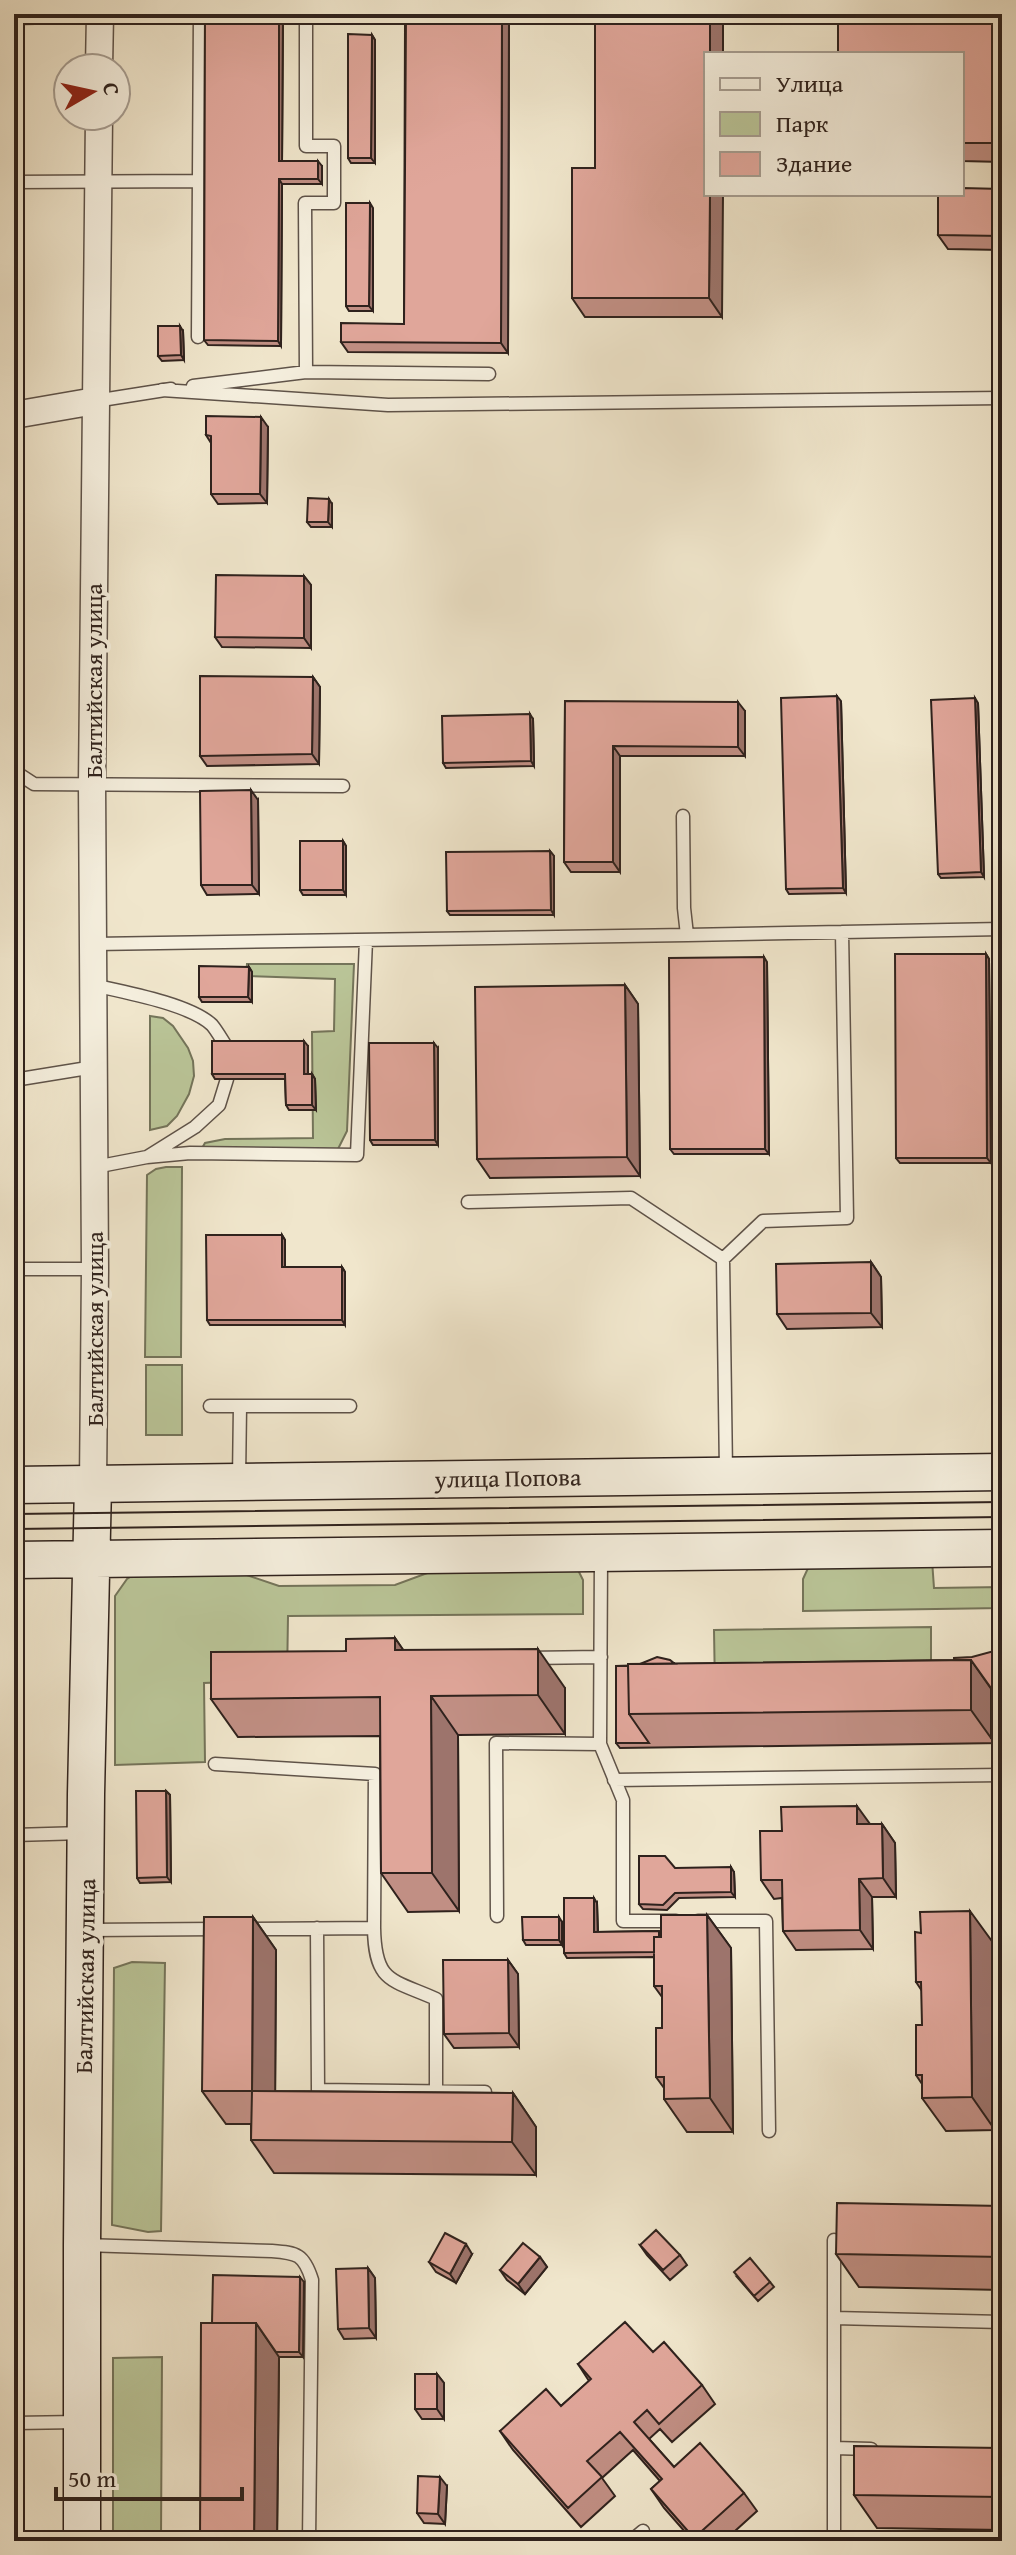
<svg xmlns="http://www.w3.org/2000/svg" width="1016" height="2555" viewBox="0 0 1016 2555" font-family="'Gentium Book Plus',serif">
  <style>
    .green { fill: #bac598; stroke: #74745a; stroke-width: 2 }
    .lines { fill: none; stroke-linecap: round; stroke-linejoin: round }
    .lane-casing { stroke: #5f5349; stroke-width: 15 }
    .street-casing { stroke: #5f5349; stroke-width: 29 }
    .secondary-casing { stroke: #2f221d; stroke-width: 39 }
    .lane { stroke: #f5efde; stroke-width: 12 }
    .street { stroke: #f5efde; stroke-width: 26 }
    .secondary { stroke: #f5efde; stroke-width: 36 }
    .tram { stroke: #2f221d; stroke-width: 2 }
    .wall { fill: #c18f84; stroke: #2f221d; stroke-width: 2 }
    .shaded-wall { fill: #9d746c; stroke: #2f221d; stroke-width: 2 }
    .building { fill: #e0a69a; stroke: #2f221d; stroke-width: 2 }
    .labels { text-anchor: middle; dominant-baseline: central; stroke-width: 8; stroke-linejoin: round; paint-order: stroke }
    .street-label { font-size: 24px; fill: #2f221d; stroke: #f5efde }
  </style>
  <rect width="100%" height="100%" fill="#f0e6cc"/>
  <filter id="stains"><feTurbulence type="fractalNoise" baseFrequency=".0025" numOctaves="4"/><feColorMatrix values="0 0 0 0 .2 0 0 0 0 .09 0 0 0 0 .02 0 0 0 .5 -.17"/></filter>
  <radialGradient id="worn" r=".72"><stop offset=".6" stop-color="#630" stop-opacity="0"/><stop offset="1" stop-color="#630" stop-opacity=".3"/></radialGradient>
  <path class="green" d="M247 964H354L347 1131 338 1149 235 1148 201 1150 205 1143 225 1139 313 1138 312 1032 334 1031 335 979 246 976Z
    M150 1016 163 1018 173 1026 188 1048 193 1061 194 1076 189 1094 177 1116 167 1126 150 1130Z
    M166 1167H182L181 1357H145L147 1175 156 1169Z
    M146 1365H182V1435H146Z
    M932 1560 934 1588 1002 1587V1608L803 1611V1579L809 1566Z
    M449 1565 577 1568 583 1580V1614L288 1616 287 1680 204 1683 205 1762 115 1765V1596L127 1579 141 1570 226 1568 279 1586 395 1585Z
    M931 1627V1687L715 1690 714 1630Z
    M132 1962 165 1963 161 2231 148 2232 112 2225 114 1968Z
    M162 2357 161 2541H113V2358Z"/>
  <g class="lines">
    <g class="lane-casing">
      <path id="lane" d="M14 18 100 16
        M14 182 199 181
        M198 337 200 14
        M306 372 305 203H334V146H306V14
        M193 386 306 372 489 374
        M162 390 388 405 1002 398
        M95 401 171 389
        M14 715 15 564
        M14 771 34 784 343 786
        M687 935 1002 929
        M94 944 687 935 684 908 683 816
        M93 985C124 992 190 1004 212 1025 217 1031 222 1040 226 1046
        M14 1080 94 1067
        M14 1080V1102
        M147 1157 190 1153 357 1155 366 940
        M95 1167 147 1157 195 1127 219 1105 227 1079
        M468 1202 631 1198 723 1259
        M14 1269H95
        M210 1406H350
        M726 1472 723 1259 763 1221 847 1218 842 932
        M239 1479 240 1406
        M601 1556 600 1744 623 1800V1921H676
        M528 1658 601 1657
        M215 1764 375 1774 374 1928
        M614 1780 1002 1775
        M14 1835 83 1833
        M497 1916 496 1743 600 1744
        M698 1921H766L769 2131
        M317 1928 318 2090 485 2092
        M248 1929 374 1928C375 1983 391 1979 436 1999V2091
        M88 1930 218 1929
        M834 2240V2541
        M84 2245 272 2251C297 2253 304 2254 312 2280L309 2541
        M834 2318 1002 2322
        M14 2423 79 2422
        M834 2448 871 2449
        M631 2541 643 2531"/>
    </g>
    <g class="street-casing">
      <path id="street" d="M99 68 100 14
        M14 415 95 401
        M93 1485 95 1269 92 783 99 116"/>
    </g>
    <g class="secondary-casing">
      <path id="secondary" d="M14 1485 1002 1472
        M14 1560 1002 1548
        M82 2541V2245L86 1794 93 1485"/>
    </g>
    <use href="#lane" class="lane"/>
    <use href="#street" class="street"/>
    <use href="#secondary" class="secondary"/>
    <path class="tram" d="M14 1514 1002 1502
      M14 1529 1002 1517"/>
  </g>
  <path class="wall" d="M205 14H283L282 161 322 166V184H282L281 346 208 345 204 340Z
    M342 14H509L508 353 348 352 341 342 404 324 405 23 348 22Z
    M723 14V54H706L722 317H585L572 298Z
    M1002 14V162L962 161V54Z
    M372 35 375 40V163H351L348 158Z
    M1002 189V250L948 249 938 235Z
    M373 208V311H349L346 306Z
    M183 331 184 360 162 361 158 356Z
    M268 427 267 503 218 504 211 494V443L206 435Z
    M332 504V527H311L307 522Z
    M304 576 311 585V648L222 647 215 637Z
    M313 677 320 687 319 764 207 766 200 756Z
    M565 701 745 711V756H620V872H571L564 862Z
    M841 701 846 893 789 894 786 889Z
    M978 703 984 877 941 878 938 874Z
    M533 719 534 766 446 768 443 763Z
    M258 800 259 894 207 895 201 885Z
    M343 841 346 846V895H303L300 890Z
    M550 851 554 856V915H450L447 911Z
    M986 954 989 959 991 1163H900L896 1158Z
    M767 962 769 1154H674L670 1149Z
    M249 967 252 972V1002H202L199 997Z
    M625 985 638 1004 640 1176 490 1178 477 1159Z
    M308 1046V1074H312L315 1079 316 1110H289L286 1105 285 1079H215L212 1074Z
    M438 1048V1145H373L370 1140Z
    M282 1235 285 1240V1267H342L345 1272V1325H210L207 1320Z
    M871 1262 881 1277 882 1327 787 1329 777 1314Z
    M395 1638 403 1650 565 1688V1734L458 1735 459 1911 408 1912 381 1873 380 1736 238 1737 211 1699 346 1651Z
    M1002 1654V1743L620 1748 616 1743V1666L675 1664 954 1660Z
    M166 1791 170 1795 171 1882 140 1883 137 1878Z
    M870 1824H882L895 1843 896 1897H872L873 1949 796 1950 783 1931 782 1898 774 1899 761 1880 782 1831Z
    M675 1868 734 1872 735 1897 679 1898 667 1910 643 1909 639 1904Z
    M597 1903 598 1932 659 1931 661 1933 707 1915 731 1948 733 2132H687L664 2099V2088L656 2077 662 2028V1997L654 1986V1957L567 1958 564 1953Z
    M253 1917 276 1950 275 2091 513 2093 536 2127V2175L274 2173 251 2140V2124H226L202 2091Z
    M562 1922V1945H526L523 1940Z
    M994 1944 995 2130 946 2131 922 2098V2084L916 2075 922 2025V1991L916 1982Z
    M508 1960 518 1974 519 2047 454 2048 444 2034Z
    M1002 2206V2290L859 2287 836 2254Z
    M640 2245 680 2255 687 2265 670 2280 647 2255Z
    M472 2254 456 2283 436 2272 429 2262Z
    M540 2257 547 2267 525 2294 507 2280 500 2270Z
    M368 2268 375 2278 376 2338 344 2339 338 2329Z
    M737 2277 770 2282 774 2287 758 2301Z
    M304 2282 303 2357H279L277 2541 212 2323Z
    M653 2352 702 2385 715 2404 672 2442 660 2429 649 2439 674 2467 744 2493 757 2511 724 2541H693L664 2508 651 2489 660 2481 633 2450 602 2478 615 2496 581 2527 513 2450 500 2431 561 2406 589 2381 578 2364Z
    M437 2374 444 2383V2419H422L415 2409Z
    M1002 2448V2530L877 2528 854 2495Z
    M447 2486 445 2524 424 2523 417 2513Z"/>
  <path class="shaded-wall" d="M279 14H283L282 166 279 161Z
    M502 14H509L508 353 501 343Z
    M710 14H723V54H710Z
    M372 35 375 40V163L371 158Z
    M318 161 322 166V184L318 179Z
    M279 179 282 184 281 346 278 341Z
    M710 194H723L722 317 709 298Z
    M370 203 373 208V311L369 306Z
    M180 326 183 331 184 360 181 355Z
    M261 417 268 427 267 503 260 494Z
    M329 499 332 504V527L328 522Z
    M304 576 311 585V648L304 638Z
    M313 677 320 687 319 764 312 754Z
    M837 696 841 701 846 893 843 888Z
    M975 698 978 703 984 877 981 872Z
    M738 702 745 711V756L738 747Z
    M530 714 533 719 534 766 531 761Z
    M613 746 620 756V872L613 862Z
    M251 790 258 800 259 894 252 885Z
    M343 841 346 846V895L343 890Z
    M550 851 554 856V915L551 910Z
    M986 954 989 959 991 1163 987 1158Z
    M764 957 767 962 769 1154 765 1149Z
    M249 967 252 972V1002L248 997Z
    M625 985 638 1004 640 1176 627 1157Z
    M304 1041 308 1046V1079L304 1074Z
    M434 1043 438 1048V1145L435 1140Z
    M312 1074 315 1079 316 1110 312 1105Z
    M282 1235 285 1240V1272L282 1267Z
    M871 1262 881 1277 882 1327 871 1313Z
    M342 1267 345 1272V1325L342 1320Z
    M395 1638 422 1677 395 1650Z
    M538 1649 565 1688V1734L538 1695Z
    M971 1660 994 1693 991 1738 971 1710Z
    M431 1696 458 1735 459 1911 432 1873Z
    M14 1765 15 1766V1793L14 1791Z
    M166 1791 170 1795 171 1882 167 1877Z
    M857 1806 870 1824H857Z
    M882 1824 895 1843 896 1897 883 1878Z
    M731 1867 734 1872 735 1897 731 1892Z
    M859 1879 872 1897 873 1949 860 1930Z
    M594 1898 597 1903 598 1937 594 1932Z
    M970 1911 994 1944 995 2130 972 2097Z
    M707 1915 731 1948 733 2132 710 2098Z
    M253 1917 276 1950 275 2124 252 2091Z
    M559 1917 562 1922V1945L559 1940Z
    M508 1960 518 1974 519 2047 509 2033Z
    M513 2093 536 2127V2175L512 2142Z
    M466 2244 472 2254 456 2283 450 2274Z
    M540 2257 547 2267 525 2294 518 2284Z
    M368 2268 375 2278 376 2338 369 2328Z
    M300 2277 304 2282 303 2357 299 2352Z
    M256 2323 279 2357 277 2541H254Z
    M437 2374 444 2383V2419L437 2409Z
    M440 2477 447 2486 445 2524 438 2514Z"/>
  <path class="building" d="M205 14H279V161H318V179H279L278 341 204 340Z
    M406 14H502L501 343 341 342V323L404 324Z
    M595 14H710V54H706V194H710L709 298H572V168H595Z
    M838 14H1002V143H962V54H838Z
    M348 34 372 35 371 158H348Z
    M962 188 1002 189V236L938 235V194H962Z
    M346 203H370L369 306H346Z
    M158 326H180L181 355 158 356Z
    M206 416 261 417 260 494H211V436L206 435Z
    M308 498 329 499 328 522H307Z
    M216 575 304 576V638L215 637Z
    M200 676 313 677 312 754 200 756Z
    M837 696 843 888 786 889 781 698Z
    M975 698 981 872 938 874 931 700Z
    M565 701 738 702V747L613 746V862H564Z
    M530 714 531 761 443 763 442 716Z
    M251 790 252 885H201L200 791Z
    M300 841H343V890H300Z
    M550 851 551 910 447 911 446 852Z
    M895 954H986L987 1158H896Z
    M764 957 765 1149H670L669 958Z
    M199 966 249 967 248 997H199Z
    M625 985 627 1157 477 1159 475 987Z
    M212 1041H304V1074H312V1105H286L285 1074H212Z
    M369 1043H434L435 1140H370Z
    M206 1235H282V1267H342V1320H207Z
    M871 1262V1313L777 1314 776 1264Z
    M395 1638V1650L538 1649V1695L431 1696 432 1873H381L380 1697 211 1699V1652L346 1651V1639Z
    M994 1651 1002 1654V1738H991V1688L971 1660H954V1658L972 1657Z
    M657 1657 670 1660 675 1664H640Z
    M971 1660V1710L629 1714 628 1664Z
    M616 1666H628L629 1714 649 1743H616Z
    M136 1791H166L167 1877 137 1878Z
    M857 1806V1824H882L883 1878 859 1879 860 1930 783 1931 782 1880H761L760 1831H782L781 1807Z
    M639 1856H665L675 1868 731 1867V1892L675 1893 663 1905 639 1904Z
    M564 1898H594V1932L659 1931V1937H654V1952L564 1953Z
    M970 1911 972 2097 922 2098V2075H916V2025H922L921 1982H916L915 1932 921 1933 920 1912Z
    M661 1915H707L710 2098 664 2099V2077H656V2028H662V1986H654V1937H661Z
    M204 1917H253L252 2091H202Z
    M522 1917H559V1940H523Z
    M443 1960H508L509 2033 444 2034Z
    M252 2091 513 2093 512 2142 251 2140Z
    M837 2203 1002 2206V2257L836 2254Z
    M656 2230 680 2255 663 2270 640 2245Z
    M445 2233 466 2244 450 2274 429 2262Z
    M523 2243 540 2257 518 2284 500 2270Z
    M750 2258 770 2282 754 2296 734 2272Z
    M368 2268 369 2328 338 2329 336 2269Z
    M213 2275 300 2277 299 2352H276L256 2323H212Z
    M625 2322 653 2352 664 2342 702 2385 659 2424 647 2410 634 2422 674 2467 700 2443 744 2493 694 2538 651 2489 662 2479 620 2432 587 2461 602 2477 568 2508 500 2431 546 2389 561 2406 591 2379 578 2364Z
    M201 2323H256L254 2541H200Z
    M415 2374H437V2409H415Z
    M854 2446 1002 2448V2497L854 2495Z
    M418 2476 440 2477 438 2514 417 2513Z"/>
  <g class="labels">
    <g class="street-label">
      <text transform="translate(93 681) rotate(-90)">Балтийская улица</text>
      <text transform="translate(94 1329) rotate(-90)">Балтийская улица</text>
      <text transform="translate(508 1478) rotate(-1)">улица Попова</text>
      <text transform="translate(85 1976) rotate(-89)">Балтийская улица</text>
    </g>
  </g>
  <rect width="1016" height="2555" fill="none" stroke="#f0e6cc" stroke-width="48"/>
  <rect x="16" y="16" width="984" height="2523" fill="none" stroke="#2f221d" stroke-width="4"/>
  <rect x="24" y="24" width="968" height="2507" fill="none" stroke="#2f221d" stroke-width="2"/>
  <rect x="704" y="52" width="260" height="144" fill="#f5efde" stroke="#a69d91" stroke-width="2"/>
  <rect x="720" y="78" width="40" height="12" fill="#f5efde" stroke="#a69d91" stroke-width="2"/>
  <text x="776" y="92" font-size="24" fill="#2f221d">Улица</text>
  <rect x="720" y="112" width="40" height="24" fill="#bac598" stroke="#a69d91" stroke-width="2"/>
  <text x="776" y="132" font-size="24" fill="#2f221d">Парк</text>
  <rect x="720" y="152" width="40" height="24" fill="#e0a69a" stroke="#a69d91" stroke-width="2"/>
  <text x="776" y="172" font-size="24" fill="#2f221d">Здание</text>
  <g transform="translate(92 92) rotate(81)"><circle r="38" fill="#f5efde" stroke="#a69d91" stroke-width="2"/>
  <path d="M0-6L14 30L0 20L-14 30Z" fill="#8f2418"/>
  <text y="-12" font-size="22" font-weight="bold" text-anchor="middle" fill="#2f221d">С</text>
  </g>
  <path d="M56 2487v12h186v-12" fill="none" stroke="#2f221d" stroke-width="4"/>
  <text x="68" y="2487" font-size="24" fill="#2f221d" stroke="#f5efde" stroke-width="6" paint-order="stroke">50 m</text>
  <rect width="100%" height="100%" filter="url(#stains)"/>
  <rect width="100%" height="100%" fill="url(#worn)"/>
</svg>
